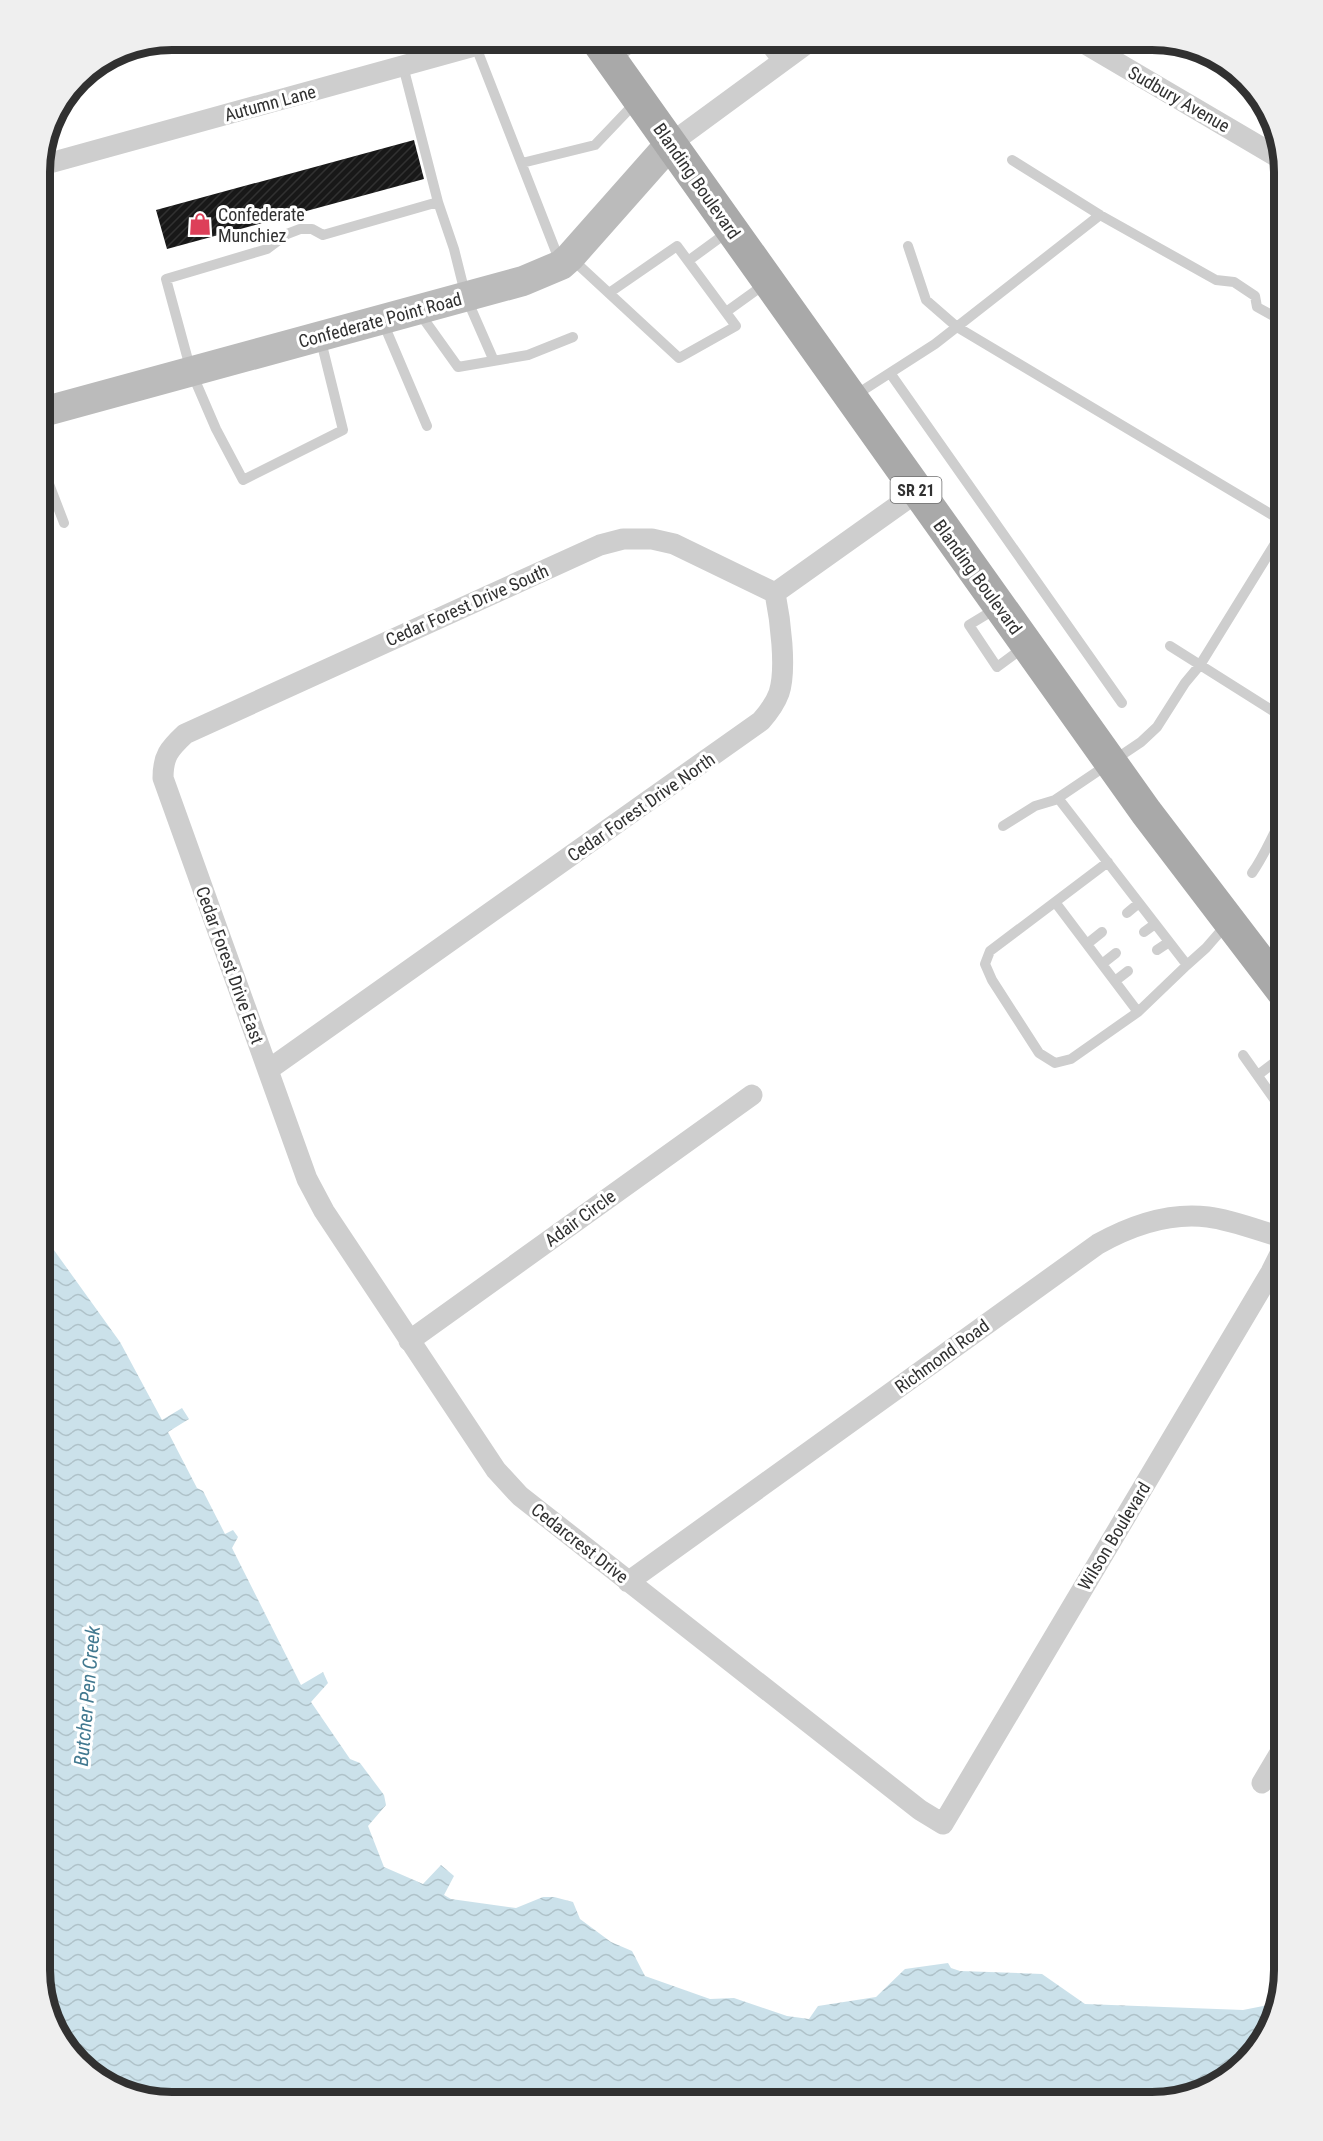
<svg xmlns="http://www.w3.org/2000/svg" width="1323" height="2141" viewBox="0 0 1323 2141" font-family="'Roboto Condensed',sans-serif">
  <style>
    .water { fill: url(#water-waves) }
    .building { fill: url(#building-hatch) }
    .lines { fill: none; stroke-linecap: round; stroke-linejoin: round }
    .lane { stroke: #cecece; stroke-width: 10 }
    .street { stroke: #cecece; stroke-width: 21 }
    .secondary { stroke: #bbb; stroke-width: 30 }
    .primary { stroke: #a9a9a9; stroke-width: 33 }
    .labels { text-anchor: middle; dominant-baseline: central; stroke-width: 6; stroke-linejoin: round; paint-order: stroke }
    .shield { fill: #fff; stroke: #6f6f6f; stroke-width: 1.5 }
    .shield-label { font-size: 16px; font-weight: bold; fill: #313131 }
    .street-label { font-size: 18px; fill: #313131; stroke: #fff }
    .poi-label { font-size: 18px; fill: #313131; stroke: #fff; text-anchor: start }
    .water-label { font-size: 20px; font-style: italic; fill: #427990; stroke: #fff }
    .rim { fill: none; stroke: #313131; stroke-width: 8 }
  </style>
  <defs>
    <pattern id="water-waves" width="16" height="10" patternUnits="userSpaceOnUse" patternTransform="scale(1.5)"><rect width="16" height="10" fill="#cbe1ea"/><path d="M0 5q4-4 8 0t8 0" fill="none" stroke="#afc2c9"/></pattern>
    <pattern id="building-hatch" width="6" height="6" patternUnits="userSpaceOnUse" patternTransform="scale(1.5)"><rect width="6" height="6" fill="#181818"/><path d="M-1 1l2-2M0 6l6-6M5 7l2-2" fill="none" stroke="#313131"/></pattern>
  </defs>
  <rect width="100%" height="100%" fill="#fff"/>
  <path class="water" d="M39 1217 46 1239 120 1342 162 1420 182 1408 189 1419 168 1432 197 1488 203 1491 225 1534 233 1530 238 1537 232 1548 301 1685 323 1672 328 1683 311 1702 350 1759 360 1763 384 1795 386 1805 368 1826 384 1867 423 1884 441 1865 454 1876 444 1895 451 1899 516 1908 543 1897H554L573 1902 580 1919 611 1942 632 1951 645 1976 710 1999 734 1998 787 2016 809 2019 818 2006 876 1997 905 1969 948 1963 951 1968 960 1971 1042 1974 1085 2004 1243 2010 1273 2004 1262 2043 1210 2088 1151 2102H164L98 2080 53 2028 39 1969Z"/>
  <path class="building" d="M414 140 424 179 167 249 156 210Z"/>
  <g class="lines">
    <path class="lane" d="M760 39 779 64
      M476 47 560 262
      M616 60 641 39
      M403 66 438 202
      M1012 160 1100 215 1216 280 1234 282 1255 296 1257 307 1284 322
      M522 163 595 145 636 102
      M908 246 926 300 957 327 1284 522
      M572 259 679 358 736 326 677 246 609 293
      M688 261 729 231
      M418 311 458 367 528 355 573 337
      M726 312 765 284
      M382 320 427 426
      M320 337 343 430 243 480 216 429 191 371 166 279 267 249 287 234 300 229H312L323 235 438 202 454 249 466 297 494 361
      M890 373 1122 703
      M854 396 935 344 1100 215
      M39 458 64 523
      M997 608 969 625 997 667 1024 647
      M1170 646 1284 718
      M1058 798 1187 965 1206 948 1226 925
      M1003 826 1035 806 1055 800 1141 742 1157 727 1185 683 1200 665 1284 529
      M1108 862 990 951 985 964 992 980 1039 1053 1055 1063 1071 1059 1138 1012 1187 965
      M1252 873C1265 855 1272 835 1284 815
      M1055 902 1138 1012
      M1127 913 1139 903
      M1144 932 1155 924
      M1087 944 1102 932
      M1157 950 1169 942
      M1102 964 1116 953
      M1115 981 1128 971
      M1243 1055 1284 1113
      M1258 1075 1284 1055"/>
    <path class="street" d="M1077 39 1281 159
      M670 144 813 39
      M39 166 500 39
      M775 593 674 544 652 539H623L600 545 185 734C169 749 163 756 163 778L307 1179 324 1211 496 1470 520 1496 920 1810 943 1824 1271 1272 1284 1246
      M775 593 917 492
      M268 1070 761 721C769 712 775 704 779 693 787 669 780 618 775 593
      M409 1341 752 1095
      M628 1582 1098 1244C1132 1225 1169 1212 1208 1217 1232 1220 1260 1231 1284 1238
      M1262 1783 1284 1746"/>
    <path class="secondary" d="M39 413 523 281 561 265 570 257 670 144"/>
    <path class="primary" d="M596 39 1146 812 1284 993"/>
  </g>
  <defs>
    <g id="shop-bare" transform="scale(1.8)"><path d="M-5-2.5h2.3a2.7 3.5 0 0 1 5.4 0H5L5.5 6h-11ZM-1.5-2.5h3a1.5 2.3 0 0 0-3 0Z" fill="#dd3f59" stroke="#fff" stroke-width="2.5" paint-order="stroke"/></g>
  </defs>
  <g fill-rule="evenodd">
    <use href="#shop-bare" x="200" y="224"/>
  </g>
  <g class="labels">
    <rect class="shield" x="890.5" y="477" width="51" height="26" rx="4.5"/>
    <g class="shield-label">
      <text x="916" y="490">SR 21</text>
    </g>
    <g class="street-label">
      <text transform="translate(1179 99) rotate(30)">Sudbury Avenue</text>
      <text transform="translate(270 103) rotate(-15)">Autumn Lane</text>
      <text transform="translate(697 181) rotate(55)">Blanding Boulevard</text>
      <text transform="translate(380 320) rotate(-15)">Confederate Point Road</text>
      <text transform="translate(978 577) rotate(54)">Blanding Boulevard</text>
      <text transform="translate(467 605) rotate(-24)">Cedar Forest Drive South</text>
      <text transform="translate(641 807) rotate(-35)">Cedar Forest Drive North</text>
      <text transform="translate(230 965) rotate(70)">Cedar Forest Drive East</text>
      <text transform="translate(580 1218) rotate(-36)">Adair Circle</text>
      <text transform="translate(942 1356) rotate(-36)">Richmond Road</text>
      <text transform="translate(1114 1536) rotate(-59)">Wilson Boulevard</text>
      <text transform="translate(580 1543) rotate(38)">Cedarcrest Drive</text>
    </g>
    <g class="poi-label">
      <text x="218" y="214">Confederate<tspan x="218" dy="21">Munchiez</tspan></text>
    </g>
    <g class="water-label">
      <text transform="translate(87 1696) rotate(-85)">Butcher Pen Creek</text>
    </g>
  </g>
  <path d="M0 0H1323V2141H0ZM172 50H1152A122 122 0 0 1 1274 172V1970A122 122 0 0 1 1152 2092H172A122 122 0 0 1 50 1970V172A122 122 0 0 1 172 50Z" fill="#efefef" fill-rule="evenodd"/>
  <path class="rim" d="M172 50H1152A122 122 0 0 1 1274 172V1970A122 122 0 0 1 1152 2092H172A122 122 0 0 1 50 1970V172A122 122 0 0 1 172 50Z"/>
</svg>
